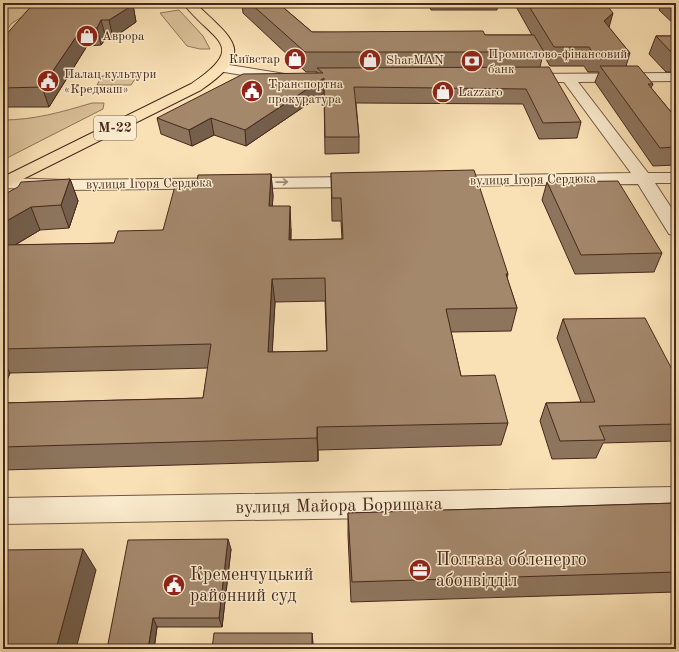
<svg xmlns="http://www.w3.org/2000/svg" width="679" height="652" viewBox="0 0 679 652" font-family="'Old Standard TT',serif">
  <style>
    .green { fill: #dbc29b; stroke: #91755c }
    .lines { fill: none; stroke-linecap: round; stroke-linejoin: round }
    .minor-casing { stroke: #745642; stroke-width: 2 }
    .highway-casing { stroke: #47281c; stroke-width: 2 }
    .minor { fill: #fbeccf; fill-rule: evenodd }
    .highway { fill: #f9e1b5; fill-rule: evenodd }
    .wall { fill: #8d755d; stroke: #47281c; fill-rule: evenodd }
    .shaded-wall { fill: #735f4c; stroke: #47281c }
    .building { fill: #a4886c; stroke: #47281c; fill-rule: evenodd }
    .oneway { stroke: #a18a76 }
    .labels { text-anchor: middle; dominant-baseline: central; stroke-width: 3; stroke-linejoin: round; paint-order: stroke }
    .far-poi-label { font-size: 13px; fill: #47281c; stroke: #fbeccf; text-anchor: start }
    .far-street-label { font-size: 13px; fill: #47281c; stroke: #fbeccf }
    .shield { fill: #fbeccf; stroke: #7d6352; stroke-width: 1 }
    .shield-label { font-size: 14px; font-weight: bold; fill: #47281c }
    .near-street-label { font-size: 18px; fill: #47281c; stroke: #fbeccf }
    .near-poi-label { font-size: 18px; fill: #47281c; stroke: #fbeccf; text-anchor: start }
  </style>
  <rect width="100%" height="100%" fill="#f9e1b5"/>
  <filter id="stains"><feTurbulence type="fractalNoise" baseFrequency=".005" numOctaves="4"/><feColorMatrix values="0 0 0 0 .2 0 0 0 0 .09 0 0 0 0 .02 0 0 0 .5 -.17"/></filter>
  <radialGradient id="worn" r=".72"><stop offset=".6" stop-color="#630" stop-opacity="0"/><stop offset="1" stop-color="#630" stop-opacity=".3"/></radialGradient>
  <path class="green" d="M3 3H58L20 18 11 24 3 36Z
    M179 10 203 36 210 49H200L187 46 160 13Z
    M102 76H137L131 85H97Z
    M92 103H104L103 109 3 160V120C34 120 62 112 92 103Z"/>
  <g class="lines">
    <g class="minor-casing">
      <path id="minor" d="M223 64 285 74 290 75 292 78 290 81 285 82 218 71 216 68 218 65Z
        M676 73V81L578 82 648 173H676V183H655L676 215V236L669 234 638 184 446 186 440 185 437 181 440 177 446 176 631 173 564 82H525L520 81 518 78 520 75 525 74Z
        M360 177 366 178 369 182 366 186 360 187 65 190 3 188V178H5L65 180Z
        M676 487V513L3 524V498Z"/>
    </g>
    <g class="highway-casing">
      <path id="highway" d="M183 3H195C235 41 256 52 201 90L3 189V177L191 84C251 44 211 41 183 3Z"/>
    </g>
    <use href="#minor" class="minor"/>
    <use href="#highway" class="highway"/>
  </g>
  <path class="wall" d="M242 3H278L312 32 485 35H532L514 3H605L609 28 630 53 626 66 653 84 651 88 676 118V165L653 166 595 82 599 72H588L584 66H550L543 54 540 67 581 122 577 138 539 139 523 104 356 103 359 137V153L325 154 324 93 246 146 214 135 192 146 161 134 157 118 317 73V72H306L243 13Z
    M428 3H498L497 10H431Z
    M662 3H676V26L659 10Z
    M133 5 136 22 113 38H106L101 45 87 46 49 107H3V38Z
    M656 36H676V72H666L649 54Z
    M331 173 508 274 507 278 517 308 511 331 451 332 461 376 508 423 501 445 318 450V461L3 470V403L203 398 208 368 10 373 3 390V195L70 179 78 201 69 228 40 230 15 245 114 243 163 230 196 186 271 174 273 196 272 206 291 229V240L342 239 341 221H332ZM325 301 327 351 272 352 275 302Z
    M547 182 662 253 654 272 575 274 542 200Z
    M563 319 676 377V441L603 443 596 458 552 459 540 421 546 403 581 402 557 338Z
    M676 503V592L351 602 348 535V513Z
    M231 549 222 627H157L154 649H107Z"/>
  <path class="shaded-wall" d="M224 3H234L224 5Z
    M133 5 136 22 113 38 109 20Z
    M613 13 608 31 604 21Z
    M101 20 106 38 101 45 97 28Z
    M82 28 87 46 49 107 42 87Z
    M324 78V93L246 146 245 130Z
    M211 118 214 135 192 146 189 130Z
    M271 174 273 196 271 229 269 206Z
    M70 179 78 201 69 228 61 205Z
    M290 206 291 229 290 263 289 240Z
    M31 207 40 230 3 252V223Z
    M272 279 275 302 271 375 268 352Z
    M3 360 10 373 3 390Z
    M317 427 318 450V461L317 438Z
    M228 539 231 549 222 627 219 618Z
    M83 549 96 570 76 649H56Z
    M153 618 157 627 154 649H148Z
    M312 633 313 643V649H312Z"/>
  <path class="building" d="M34 3H132L133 5 109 20H101L97 28H82L42 87 3 88V38Z
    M250 3H278L312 32 483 31 485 35H534L544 52H305Z
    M527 3H605L613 13 604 21 630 53H593L589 47H554Z
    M656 36H676V53H672Z
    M600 66H638L653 84H648L676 118V147L660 148Z
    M549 67 581 122 543 123 526 89 354 87 359 137H325L324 78 245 130 211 118 189 130 157 118 243 74 323 73 317 68Z
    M474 170 508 274H506L517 308 446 309 461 376 495 375 508 423 317 427V438L3 447V403L203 398 211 344 3 349V245L114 243 118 231 163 230 175 186H196L198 175 271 174 269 206H290L289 240 343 239 341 198H332L331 173ZM325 278 327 351 268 352 272 279Z
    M70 179 61 205 31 207 3 223V195L18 187 21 182Z
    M618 181 662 253 581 255 547 182Z
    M645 318 676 377V424L599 426 605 440 560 441 546 403 595 402 563 319Z
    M676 503V572L352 582 348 513Z
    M228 539 219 618H153L148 649H107L128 540Z
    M83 549 56 649H3V550Z
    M214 633H312V649H212Z"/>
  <defs><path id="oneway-shaft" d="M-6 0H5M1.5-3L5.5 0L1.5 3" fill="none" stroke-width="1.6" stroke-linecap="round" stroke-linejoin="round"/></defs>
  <use class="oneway" href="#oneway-shaft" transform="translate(282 182) rotate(-1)"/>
  <defs>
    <g id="shop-disc" transform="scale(1.15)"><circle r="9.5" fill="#8f2418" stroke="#fbeccf"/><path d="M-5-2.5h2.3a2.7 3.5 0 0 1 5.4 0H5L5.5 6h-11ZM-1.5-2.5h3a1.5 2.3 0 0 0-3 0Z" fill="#fff"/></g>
    <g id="bank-disc" transform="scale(1.15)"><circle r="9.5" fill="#8f2418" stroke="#fbeccf"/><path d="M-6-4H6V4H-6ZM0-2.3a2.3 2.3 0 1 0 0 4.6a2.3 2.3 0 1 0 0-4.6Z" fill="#fff"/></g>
    <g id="civic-disc" transform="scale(1.15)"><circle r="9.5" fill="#8f2418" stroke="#fbeccf"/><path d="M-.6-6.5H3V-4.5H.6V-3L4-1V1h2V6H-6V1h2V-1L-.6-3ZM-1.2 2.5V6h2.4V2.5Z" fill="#fff"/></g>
    <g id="office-disc" transform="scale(1.15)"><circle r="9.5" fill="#8f2418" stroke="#fbeccf"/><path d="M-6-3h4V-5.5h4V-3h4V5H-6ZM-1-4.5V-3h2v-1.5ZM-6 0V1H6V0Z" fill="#fff"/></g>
  </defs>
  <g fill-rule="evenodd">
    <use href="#shop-disc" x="87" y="36"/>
    <use href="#shop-disc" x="295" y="59"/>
    <use href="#shop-disc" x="370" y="60"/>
    <use href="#bank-disc" x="472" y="61"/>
    <use href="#civic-disc" x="48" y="81"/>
    <use href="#civic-disc" x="252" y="91"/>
    <use href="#shop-disc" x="443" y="92"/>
    <use href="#office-disc" x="420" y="570"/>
    <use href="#civic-disc" x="174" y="585"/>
  </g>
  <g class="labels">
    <g class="far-poi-label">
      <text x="102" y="36">Аврора</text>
      <text x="488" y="54">Промислово-фінансовий<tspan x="488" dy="15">банк</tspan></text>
      <text x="280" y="59" text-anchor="end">Київстар</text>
      <text x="386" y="60">SharMAN</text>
      <text x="64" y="74">Палац культури<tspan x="64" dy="15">«Кредмаш»</tspan></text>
      <text x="268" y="84">Транспортна<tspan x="268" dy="15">прокуратура</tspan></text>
      <text x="458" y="92">Lazzaro</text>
    </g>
    <g class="far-street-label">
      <text transform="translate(533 180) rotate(-1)">вулиця Ігоря Сердюка</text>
      <text transform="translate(149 184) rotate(-1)">вулиця Ігоря Сердюка</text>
    </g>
    <rect class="shield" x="94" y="116" width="42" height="24" rx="3"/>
    <g class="shield-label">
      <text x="115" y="128">М-22</text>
    </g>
    <g class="near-street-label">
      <text transform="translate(339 506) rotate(-1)">вулиця Майора Борищака</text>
    </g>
    <g class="near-poi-label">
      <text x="436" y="560">Полтава обленерго<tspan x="436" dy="21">абонвідділ</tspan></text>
      <text x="190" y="575">Кременчуцький<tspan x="190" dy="21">районний суд</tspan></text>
    </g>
  </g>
  <rect width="679" height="652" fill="none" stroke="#f9e1b5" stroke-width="16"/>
  <rect x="4" y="4" width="671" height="644" fill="none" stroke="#47281c" stroke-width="2"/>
  <rect x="8" y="8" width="663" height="636" fill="none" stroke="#47281c"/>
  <rect width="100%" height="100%" filter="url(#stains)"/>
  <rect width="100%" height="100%" fill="url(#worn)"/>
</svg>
